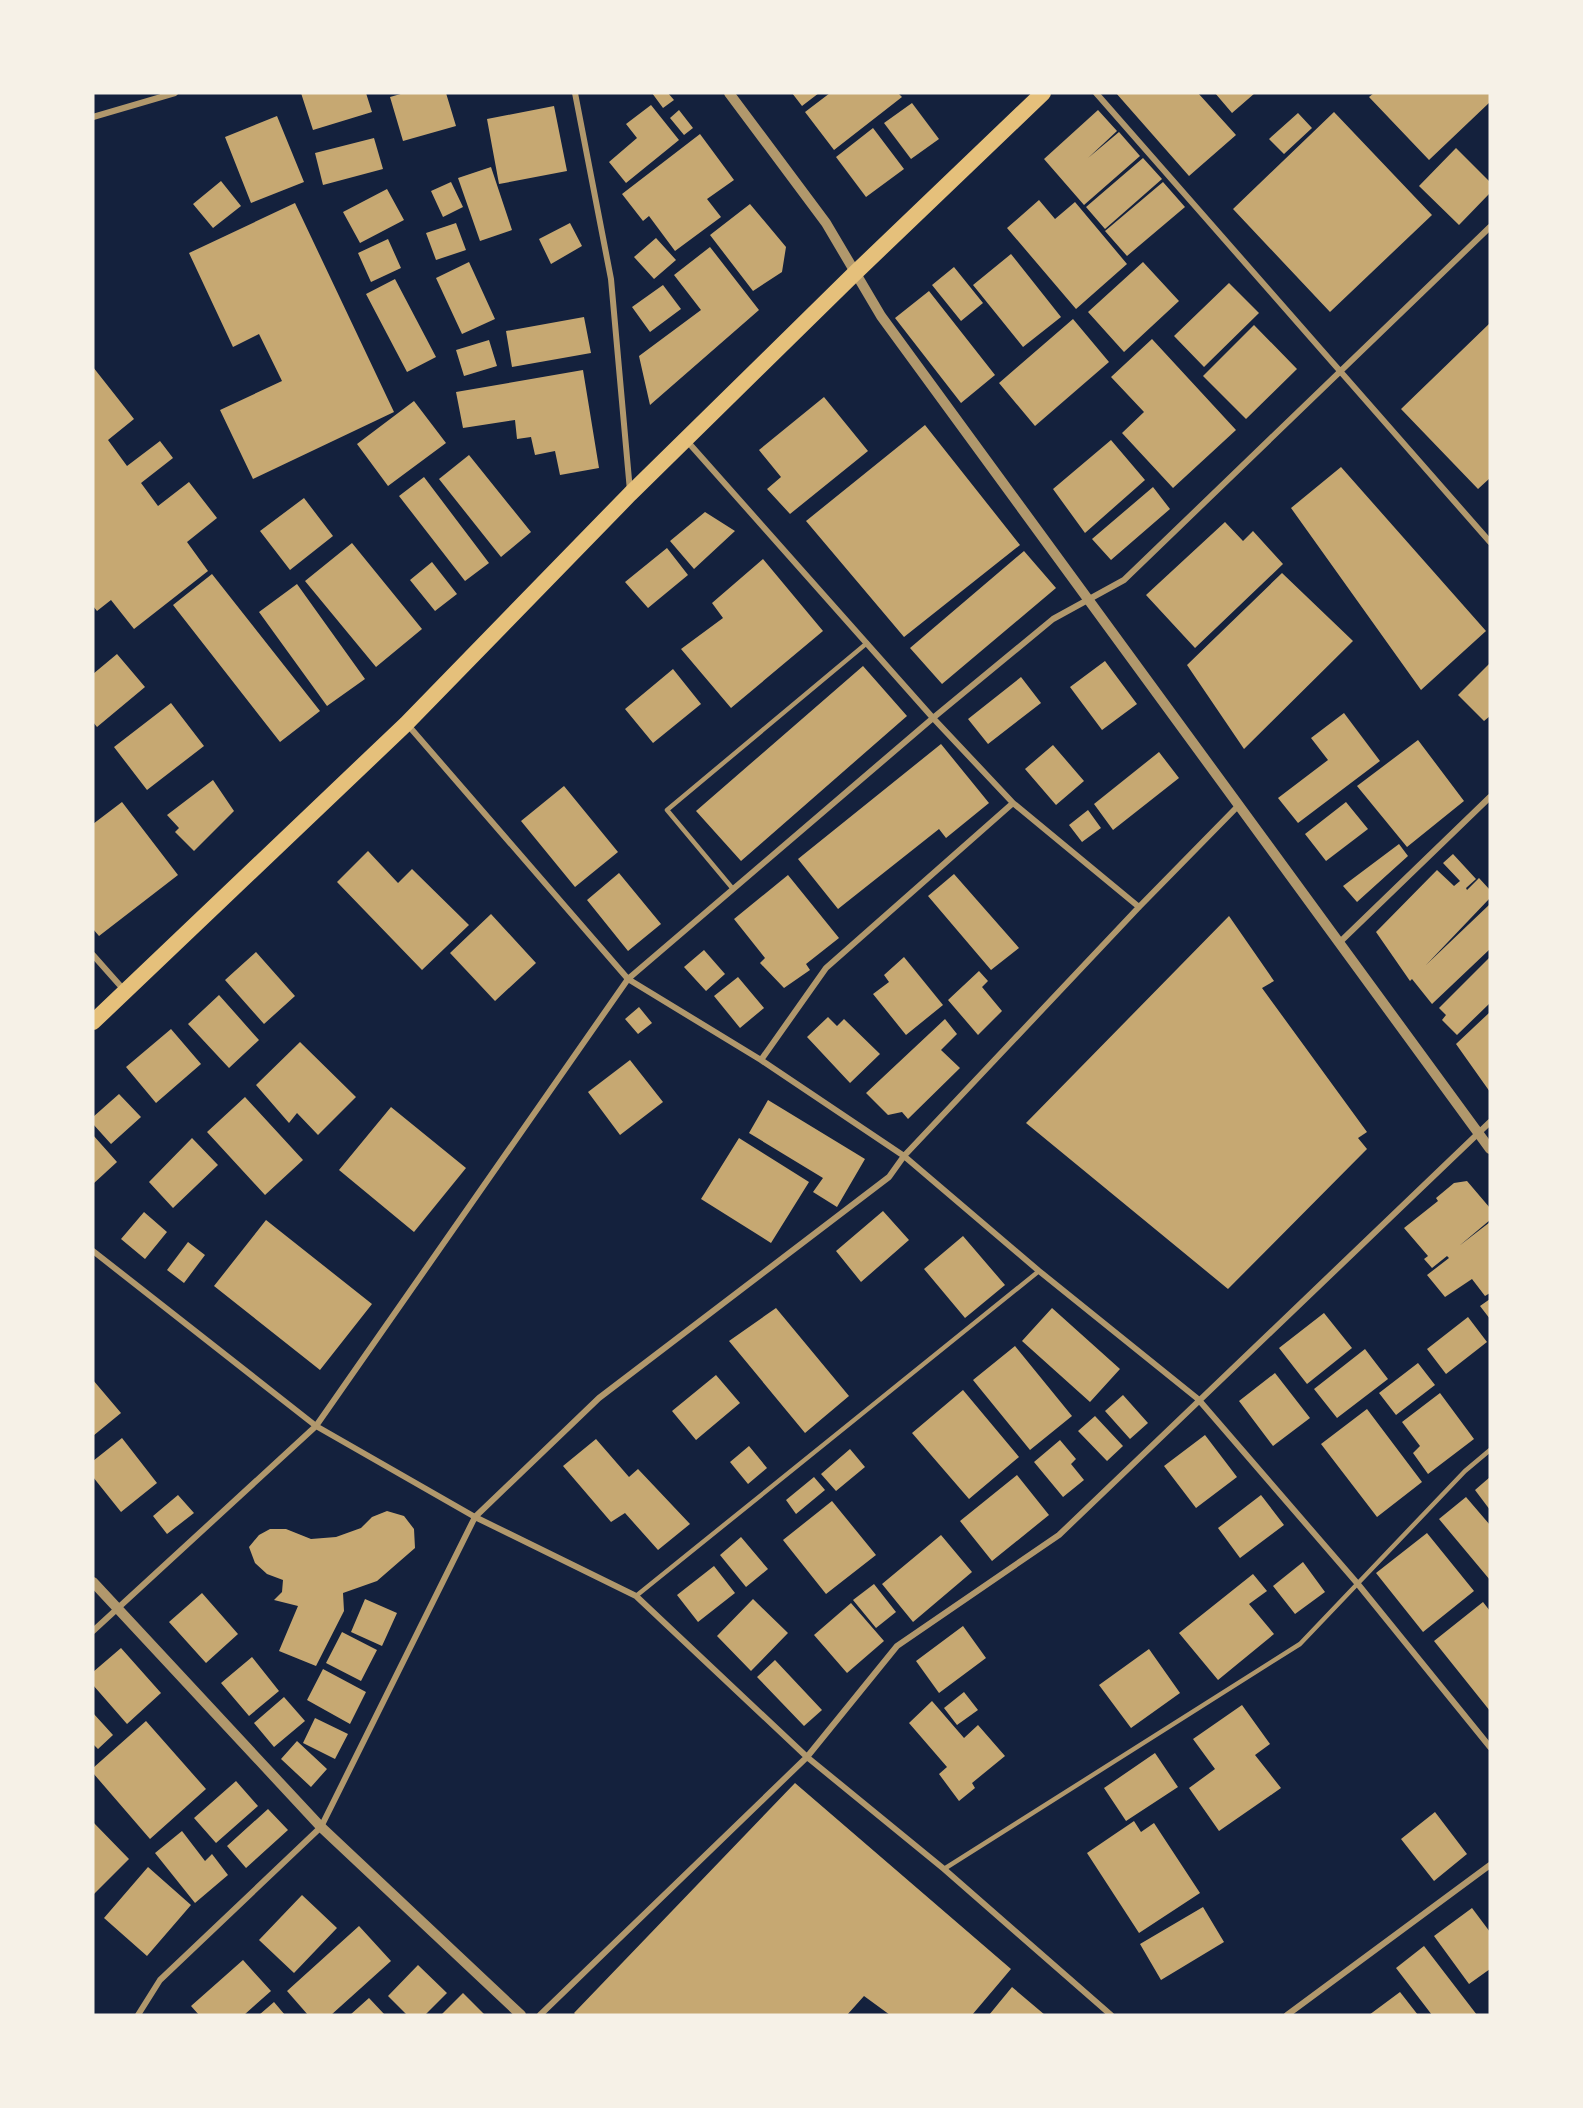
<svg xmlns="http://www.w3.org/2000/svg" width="1583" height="2108" viewBox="0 0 1583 2108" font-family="'Crimson Pro',serif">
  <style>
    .building { fill: #c6a872 }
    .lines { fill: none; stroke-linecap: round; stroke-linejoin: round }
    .service { stroke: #b1986c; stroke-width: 4.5 }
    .minor { stroke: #b1986c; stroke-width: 6 }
    .tertiary { stroke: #b1986c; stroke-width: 10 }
    .trunk { stroke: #e5c07b; stroke-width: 16 }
  </style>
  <rect width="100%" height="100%" fill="#14213d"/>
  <path class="building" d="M301 93H366L372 112 313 130Z
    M404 93H446L456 126 403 141 390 97Z
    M652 93H668L674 100 663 108Z
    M792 93H819L802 106Z
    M830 93H898L902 97 834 150 805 112Z
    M1116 93H1198L1236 135 1189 176Z
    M1215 93H1255L1232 113Z
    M1374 93H1490V102L1429 160 1369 97Z
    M912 103 939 139 911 159 884 123Z
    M651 105 679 140 626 183 609 162 637 138 626 124Z
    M554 106 567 171 499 184 487 119Z
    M679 110 693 128 684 135 670 118Z
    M1098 110 1117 131 1088 158 1119 132 1140 156 1084 205 1044 159Z
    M1334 112 1432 215 1330 312 1233 209Z
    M1298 113 1312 128 1284 154 1269 139Z
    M277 116 304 182 251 203 225 137Z
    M873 128 904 169 866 197 836 157Z
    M700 134 734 180 707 199 721 217 675 251 649 216 643 221 622 194Z
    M374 138 383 169 323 185 315 153Z
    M1456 148 1490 182V193L1459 225 1419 186Z
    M1143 158 1162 179 1105 229 1086 207Z
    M491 167 512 230 480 241 458 178Z
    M221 181 241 206 213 228 193 204Z
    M451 182 463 207 443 217 431 191Z
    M1163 182 1185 207 1127 256 1105 231Z
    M387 189 404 220 360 243 343 212Z
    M1039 200 1055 219 1075 202 1127 264 1076 309 1007 228Z
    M295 203 394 412 253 479 220 410 282 381 259 334 233 347 189 253Z
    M750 204 786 247 782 272 753 291 710 235Z
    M456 223 466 250 436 260 426 233Z
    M570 223 582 246 551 264 539 239Z
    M656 238 676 260 654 279 634 257Z
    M388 239 401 268 371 282 358 253Z
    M710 247 759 310 650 405 639 356 701 310 674 275Z
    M1011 254 1061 317 1023 347 973 285Z
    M469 262 495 319 462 334 436 278Z
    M1143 262 1179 301 1124 352 1088 312Z
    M954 267 983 303 961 321 932 285Z
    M395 279 436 357 407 372 366 294Z
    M1229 283 1259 313 1204 367 1174 336Z
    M663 285 681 309 650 332 632 307Z
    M929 291 995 375 961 403 895 318Z
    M584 317 591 353 512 367 506 331Z
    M1073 319 1109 362 1035 426 999 383Z
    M1490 323V478L1478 489 1401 409Z
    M1254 325 1297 369 1246 419 1203 376Z
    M1152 339 1236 430 1173 488 1122 433 1144 412 1111 377Z
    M489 340 497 366 464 376 456 350Z
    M93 367 134 419 108 440 127 466 160 441 173 458 141 483 158 506 189 482 217 518 187 542 208 571 134 629 111 600 97 611 93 606Z
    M583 370 599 468 560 475 555 451 535 455 531 437 517 439 515 420 463 428 456 392Z
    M824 397 868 451 790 514 767 489 781 477 759 450Z
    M414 401 446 443 388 486 357 444Z
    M925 425 1020 545 904 637 806 521Z
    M1111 440 1145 480 1085 533 1053 489Z
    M469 455 531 532 501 557 439 479Z
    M1341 467 1486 631 1421 690 1291 508Z
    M424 477 489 563 465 581 399 496Z
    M1153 487 1170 509 1111 560 1092 539Z
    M304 498 333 536 290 570 260 531Z
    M705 512 735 531 694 569 670 541Z
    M1225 522 1243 541 1253 531 1283 564 1195 648 1146 595Z
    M352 543 422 629 376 667 305 581Z
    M667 548 688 575 648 608 625 582Z
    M1024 551 1056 588 942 684 910 648Z
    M763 559 823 631 731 708 681 649 723 618 712 603Z
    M432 562 457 594 435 611 410 580Z
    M1282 573 1353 641 1244 749 1187 665Z
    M212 574 320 711 280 742 173 605Z
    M297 584 365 679 327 706 259 612Z
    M117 654 145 687 97 727 93 722V674Z
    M1105 661 1137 704 1102 730 1070 687Z
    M1490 663V716L1484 721 1458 695Z
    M863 666 907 716 741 861 696 811Z
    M673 669 701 704 653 743 625 709Z
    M1021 677 1041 703 988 744 968 719Z
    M171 703 204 746 147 790 114 747Z
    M1344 713 1380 761 1298 823 1278 798 1328 760 1311 738Z
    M1418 740 1464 801 1407 847 1357 786Z
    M941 744 989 803 946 838 939 829 838 909 798 859Z
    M1053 745 1084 781 1056 805 1025 769Z
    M1159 752 1179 778 1113 830 1094 804Z
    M213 780 234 811 194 851 175 832 179 828 167 815Z
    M564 786 618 852 575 887 521 821Z
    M122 802 178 875 99 936 93 929V824Z
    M1346 802 1368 829 1326 861 1305 834Z
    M1088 810 1101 828 1082 842 1069 825Z
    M1399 844 1408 856 1357 902 1343 886Z
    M368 851 398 883 412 869 469 925 422 970 337 882Z
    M1453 854 1476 879 1466 888 1467 890 1479 878 1490 890V898L1426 965 1490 904V949L1432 1004 1412 979 1410 981 1376 932 1437 870 1454 886 1460 881 1443 863Z
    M619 873 661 924 628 951 587 900Z
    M954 874 1019 948 991 970 928 896Z
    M788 875 839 938 806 964 810 970 784 988 760 963 765 958 734 919Z
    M491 914 536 963 495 1001 450 953Z
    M1229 916 1274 981 1262 988 1367 1132 1358 1138 1367 1149 1228 1289 1026 1123Z
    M704 950 725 974 706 991 684 967Z
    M256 952 295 996 264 1024 225 980Z
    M904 957 943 1005 906 1035 873 994 889 982 884 975Z
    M1490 957V1003L1457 1035 1442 1020 1446 1015 1439 1008Z
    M979 971 988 981 982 987 1002 1011 978 1035 948 1000Z
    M738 977 764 1008 740 1028 714 996Z
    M219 995 259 1040 229 1068 188 1024Z
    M639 1007 652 1023 638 1034 625 1019Z
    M1490 1012V1092L1456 1044Z
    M828 1017 837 1026 844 1019 880 1054 850 1083 807 1037Z
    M945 1019 957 1034 941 1050 960 1068 908 1119 902 1112 888 1115 866 1093Z
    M171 1029 201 1064 156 1103 126 1067Z
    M300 1042 356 1097 318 1135 297 1113 289 1123 256 1085Z
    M630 1060 663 1102 620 1135 588 1092Z
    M119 1094 141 1117 111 1144 93 1124V1117Z
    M245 1097 303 1160 265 1195 207 1132Z
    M768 1100 865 1159 837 1207 813 1192 823 1178 749 1133Z
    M391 1107 466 1168 414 1232 339 1170Z
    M93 1135 117 1162 93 1184Z
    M192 1138 218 1165 173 1208 149 1182Z
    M739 1138 809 1182 771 1243 701 1199Z
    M1467 1181 1490 1208V1220L1459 1246 1490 1222V1293L1485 1296 1472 1279 1445 1297 1427 1275 1449 1258 1447 1256 1432 1268 1424 1259 1428 1256 1404 1228 1438 1201 1436 1198 1454 1183Z
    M883 1211 909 1240 861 1282 836 1251Z
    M144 1212 167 1232 145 1259 121 1239Z
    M266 1220 372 1304 320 1370 214 1286Z
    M963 1236 1005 1285 965 1318 924 1269Z
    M188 1242 205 1255 184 1283 167 1270Z
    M1490 1299V1319L1480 1306Z
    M776 1308 849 1396 805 1433 729 1341Z
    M1052 1308 1120 1369 1090 1402 1022 1341Z
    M1324 1313 1352 1348 1307 1384 1279 1348Z
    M1468 1317 1487 1342 1446 1374 1427 1349Z
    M1015 1346 1072 1416 1030 1450 973 1380Z
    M1365 1349 1388 1379 1337 1418 1314 1389Z
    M1418 1363 1435 1385 1396 1415 1379 1393Z
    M1275 1373 1310 1418 1273 1446 1239 1401Z
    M716 1375 740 1403 696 1440 672 1411Z
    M93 1380 121 1413 93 1436Z
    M963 1390 1019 1457 969 1499 912 1433Z
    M1440 1393 1474 1439 1428 1474 1413 1453 1420 1446 1402 1422Z
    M1123 1395 1148 1423 1130 1439 1105 1411Z
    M1367 1409 1422 1482 1377 1517 1321 1444Z
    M1095 1416 1123 1446 1107 1461 1078 1431Z
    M1205 1435 1237 1477 1196 1508 1164 1466Z
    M122 1438 157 1483 121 1512 93 1477V1461Z
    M596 1439 629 1477 638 1469 690 1524 658 1550 625 1513 611 1522 563 1466Z
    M1060 1440 1076 1459 1071 1464 1084 1480 1063 1497 1034 1462Z
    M749 1446 767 1468 748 1484 730 1462Z
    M850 1449 865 1467 836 1491 821 1474Z
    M1017 1475 1049 1515 992 1561 960 1521Z
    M814 1477 825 1490 796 1514 786 1500Z
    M1490 1477V1510L1475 1490Z
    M178 1495 194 1513 167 1534 153 1516Z
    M1261 1495 1284 1525 1240 1558 1218 1528Z
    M1466 1497 1490 1525V1580L1439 1519Z
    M832 1501 876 1555 826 1594 783 1540Z
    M387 1511 404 1516 414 1529 415 1548 377 1581 343 1593 344 1611 316 1666 279 1651 298 1606 274 1600 282 1592 283 1580 267 1574 255 1563 249 1547 259 1535 270 1529H286L311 1539 336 1537 361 1528 372 1517Z
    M1427 1533 1474 1591 1423 1632 1376 1573Z
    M941 1535 972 1572 913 1622 882 1584Z
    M741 1537 768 1569 746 1587 720 1555Z
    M1303 1562 1325 1592 1295 1614 1273 1586Z
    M714 1566 735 1593 698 1622 677 1595Z
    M1253 1574 1267 1591 1249 1604 1274 1634 1218 1680 1179 1633Z
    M874 1584 896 1612 876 1628 853 1600Z
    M202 1593 238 1634 206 1663 169 1622Z
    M365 1599 397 1613 382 1646 351 1632Z
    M753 1599 788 1633 751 1671 717 1636Z
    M1483 1602 1490 1611V1711L1434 1641Z
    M851 1603 884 1641 847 1673 814 1635Z
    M963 1626 986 1658 939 1693 916 1661Z
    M342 1632 377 1650 361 1681 326 1663Z
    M121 1648 161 1693 127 1724 93 1685V1672Z
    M1149 1649 1180 1693 1131 1728 1099 1685Z
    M252 1657 279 1691 249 1716 221 1683Z
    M775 1660 822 1710 804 1726 757 1677Z
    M323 1669 366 1692 350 1724 307 1700Z
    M964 1692 978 1710 957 1725 944 1708Z
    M284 1697 305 1721 274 1747 254 1723Z
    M932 1701 964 1738 978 1725 1005 1756 972 1783 975 1788 959 1801 939 1774 947 1767 909 1723Z
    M1242 1705 1270 1744 1255 1755 1281 1788 1219 1831 1189 1788 1215 1769 1193 1739Z
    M93 1713 113 1735 98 1749 93 1744Z
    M315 1718 348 1734 335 1759 303 1743Z
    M146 1721 206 1789 150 1839 93 1773V1768Z
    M297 1741 327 1769 311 1787 281 1759Z
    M1155 1753 1178 1787 1126 1821 1104 1788Z
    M236 1781 258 1806 216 1843 194 1818Z
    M795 1783 1011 1969 972 2015H890L864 1996 847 2015H576L574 2013Z
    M268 1809 288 1830 246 1868 227 1846Z
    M1435 1812 1467 1854 1434 1881 1401 1839Z
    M1134 1821 1141 1832 1154 1823 1200 1893 1139 1933 1087 1853Z
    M93 1822 129 1859 93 1895Z
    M182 1831 205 1861 212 1854 228 1875 195 1903 155 1853Z
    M148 1867 191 1905 147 1956 104 1918Z
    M302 1895 337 1928 294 1973 259 1940Z
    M1203 1907 1224 1942 1161 1980 1140 1944Z
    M1472 1908 1490 1932V1969L1469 1984 1434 1936Z
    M359 1926 391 1961 331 2015H308L287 1991Z
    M1424 1946 1477 2015H1432L1396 1968Z
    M243 1960 271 1991 244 2015H199L191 2006Z
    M418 1965 447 1993 425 2015H407L388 1996Z
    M1012 1987 1045 2015H989Z
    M1400 1992 1418 2015H1369Z
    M463 1993 485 2015H441Z
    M369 1998 385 2015H350Z
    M274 2002 285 2015H259Z"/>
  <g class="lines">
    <path class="service" d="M733 889 667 810 867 643
      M636 1596 1039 1271
      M944 1869 1300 1644 1465 1471 1490 1450"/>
    <path class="minor" d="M575 93 611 279 630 491
      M1096 93 1490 542
      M93 117 175 93
      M687 441 933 718 1013 803 1139 907
      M407 724 628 979 761 1060 904 1156 1039 1271 1198 1399 1357 1583 1490 1747
      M1340 942 1490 797
      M93 955 124 990
      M761 1060 826 968 1013 803
      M93 1251 316 1426 475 1517 636 1596 807 1757 944 1869 1111 2015
      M93 1631 316 1426 628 979 933 718 1053 619 1124 580 1490 227
      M138 2015 160 1980 321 1827 475 1517 599 1398 889 1177 904 1156 1139 907 1239 805
      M540 2015 807 1757 897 1646 1059 1535 1490 1122
      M1287 2015 1490 1865"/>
    <path class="tertiary" d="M729 93 826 223 881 316 1490 1149
      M93 1582 321 1827 521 2015"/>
    <path class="trunk" d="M93 1022 406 724 630 494 855 273 1043 93"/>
  </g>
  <rect width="1583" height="2108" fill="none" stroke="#f6f1e7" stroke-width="189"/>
</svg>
